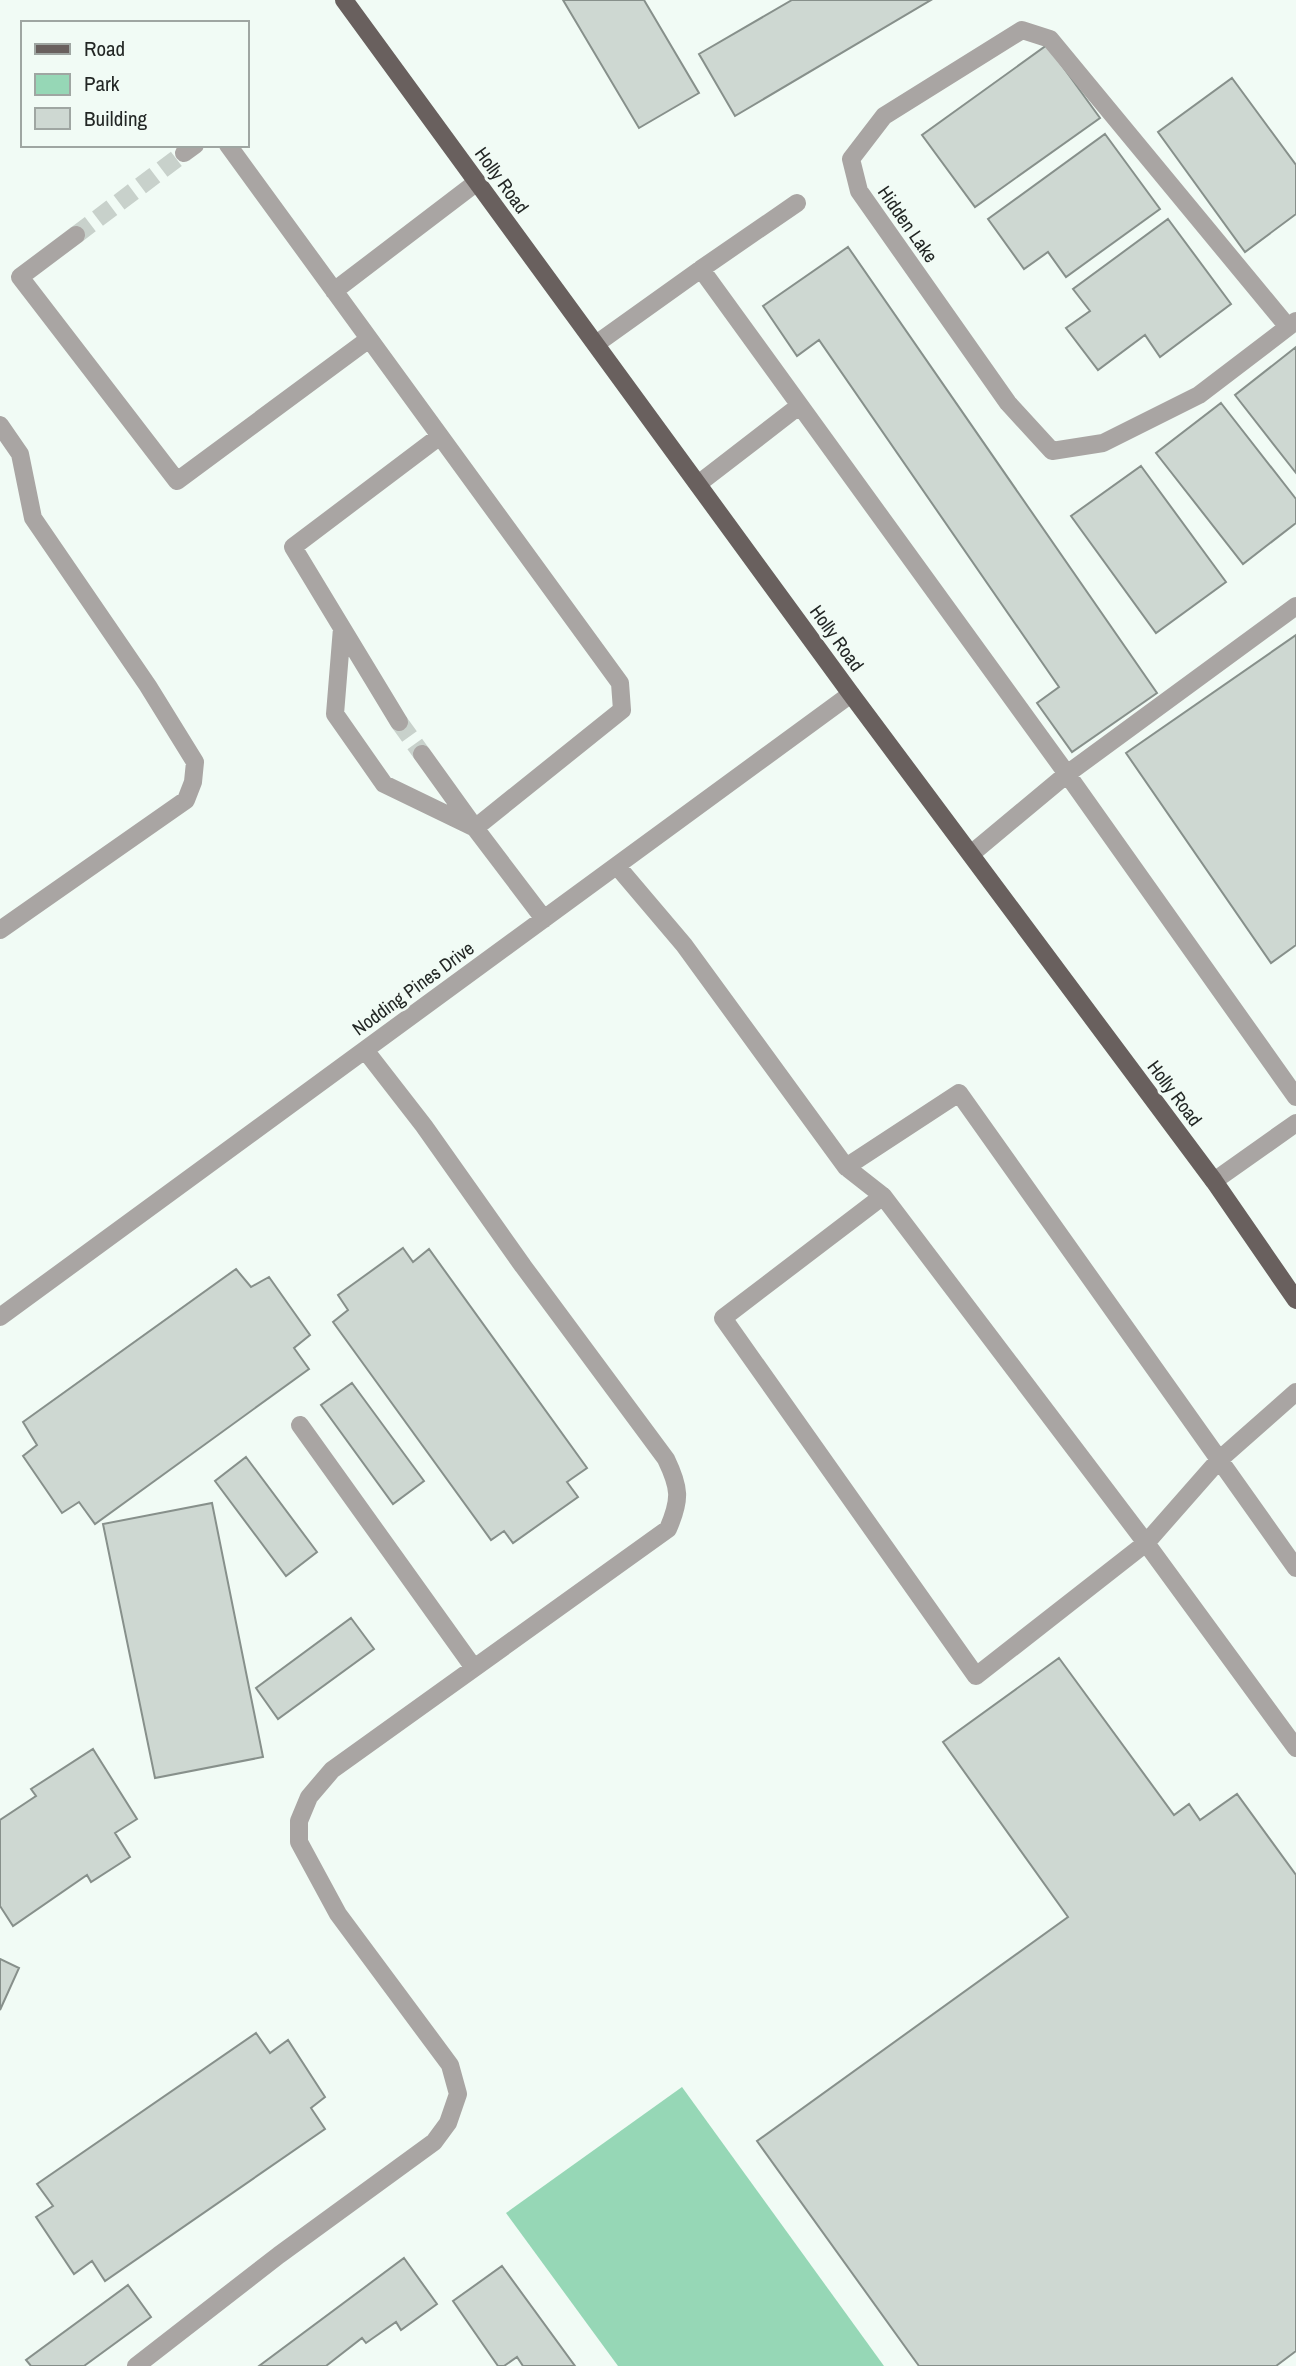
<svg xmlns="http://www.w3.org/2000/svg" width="1296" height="2366" viewBox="0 0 1296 2366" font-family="'Archivo Narrow',sans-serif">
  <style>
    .green { fill: #96d7b6 }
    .building { fill: #ced8d2; stroke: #87908b; stroke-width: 2 }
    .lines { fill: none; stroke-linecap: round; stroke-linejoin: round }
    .minor-tunnel { stroke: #c8d1cb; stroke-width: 18; stroke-dasharray: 18 9; stroke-linecap: butt }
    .minor { stroke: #a9a5a3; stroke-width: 18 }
    .major { stroke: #69605e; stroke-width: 18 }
    .labels { text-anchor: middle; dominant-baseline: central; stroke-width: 6; stroke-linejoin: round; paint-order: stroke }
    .street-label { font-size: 19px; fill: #232725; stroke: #f1fbf5 }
  </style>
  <rect width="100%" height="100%" fill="#f1fbf5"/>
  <path class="green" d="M682 2087 884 2366H618L506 2213Z"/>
  <path class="building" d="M563 0H644L699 93 639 128Z
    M792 0H931L735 116 699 54Z
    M1047 45 1100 118 975 207 922 135Z
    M1232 78 1296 165V214L1245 252 1158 132Z
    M1105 134 1160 209 1066 277 1048 252 1024 269 988 219Z
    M1168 219 1231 304 1160 357 1145 335 1098 370 1066 328 1090 311 1073 289Z
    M848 247 1157 693 1072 752 1037 703 1059 687 819 340 797 356 763 306Z
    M1296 347V473L1235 395Z
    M1221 403 1296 499V523L1243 564 1156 453Z
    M1141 466 1226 582 1156 633 1071 516Z
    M1296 635V945L1271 963 1126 753Z
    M403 1248 413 1262 429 1249 587 1468 567 1482 578 1497 513 1543 504 1531 491 1540 333 1322 348 1310 338 1295Z
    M236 1269 251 1287 269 1277 310 1335 294 1348 309 1369 95 1524 79 1502 62 1513 23 1456 37 1445 23 1422Z
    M352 1383 424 1481 393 1504 321 1405Z
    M246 1457 317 1552 286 1576 215 1481Z
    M212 1503 263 1757 155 1778 103 1524Z
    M351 1618 374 1649 278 1719 256 1688Z
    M1059 1658 1174 1815 1189 1804 1200 1820 1237 1794 1296 1875V2351L1276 2366H919L757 2141 1068 1917 943 1742Z
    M93 1749 137 1819 115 1833 130 1857 91 1882 87 1875 13 1926 0 1906V1820L36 1796 31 1789Z
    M0 1959 19 1968 0 2010Z
    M256 2033 270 2053 288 2040 325 2097 311 2108 325 2129 105 2281 92 2261 74 2274 36 2217 53 2206 37 2184Z
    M404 2258 437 2304 401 2330 396 2322 366 2343 362 2338 326 2366H259Z
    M502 2266 575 2366H523L517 2357 504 2366H498L453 2301Z
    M128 2285 151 2317 84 2366H31L26 2360Z"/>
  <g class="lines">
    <path class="minor-tunnel" d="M76 235 184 153
      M399 722 422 754"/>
    <path class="minor" d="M228 145 620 683 622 710 475 828 544 919
      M184 153 195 145
      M76 235 20 277 177 481 369 339
      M701 269 797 203
      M334 291 477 182
      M1288 327 1050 39 1022 30 884 116 851 159 859 191 1008 403 1052 451 1103 443 1199 395 1296 321
      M596 344 701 269 1067 774 1296 1097
      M0 425 20 454 33 518 148 686 195 762 193 782 186 800 0 930
      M698 484 799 406
      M342 628 335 714 384 784 475 828
      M399 722 293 547 440 436
      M422 754 473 825
      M971 854 1067 774 1296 606
      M617 866 684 945 846 1167 883 1196 1146 1543 1219 1460 1296 1392
      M846 1167 959 1093 1296 1568
      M1214 1181 1296 1123
      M883 1196 723 1318 976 1676 1146 1543 1296 1748
      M0 1317 851 694
      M300 1425 474 1668
      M136 2366 279 2255 434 2142 448 2123 458 2094 450 2065 338 1914 299 1842V1821L309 1797 332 1770 668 1529C681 1499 680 1488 666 1459L523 1266 424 1126 365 1050"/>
    <path class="major" d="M344 0 851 694 1214 1181 1296 1300"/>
  </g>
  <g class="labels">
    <g class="street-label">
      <text transform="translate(502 180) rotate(54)">Holly Road</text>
      <text transform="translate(908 224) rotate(55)">Hidden Lake</text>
      <text transform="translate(837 638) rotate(54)">Holly Road</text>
      <text transform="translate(413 988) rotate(-36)">Nodding Pines Drive</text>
      <text transform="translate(1175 1093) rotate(53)">Holly Road</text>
    </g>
  </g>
  <rect x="21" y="21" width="228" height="126" fill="#f1fbf5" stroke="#9fa6a2" stroke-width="2"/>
  <rect x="35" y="44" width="35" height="10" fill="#69605e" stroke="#9fa6a2" stroke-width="2"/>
  <text x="84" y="56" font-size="21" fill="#232725">Road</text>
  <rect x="35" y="74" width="35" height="21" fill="#96d7b6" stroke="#9fa6a2" stroke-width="2"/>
  <text x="84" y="91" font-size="21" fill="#232725">Park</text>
  <rect x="35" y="108" width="35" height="21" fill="#ced8d2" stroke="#9fa6a2" stroke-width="2"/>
  <text x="84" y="126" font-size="21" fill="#232725">Building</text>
</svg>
